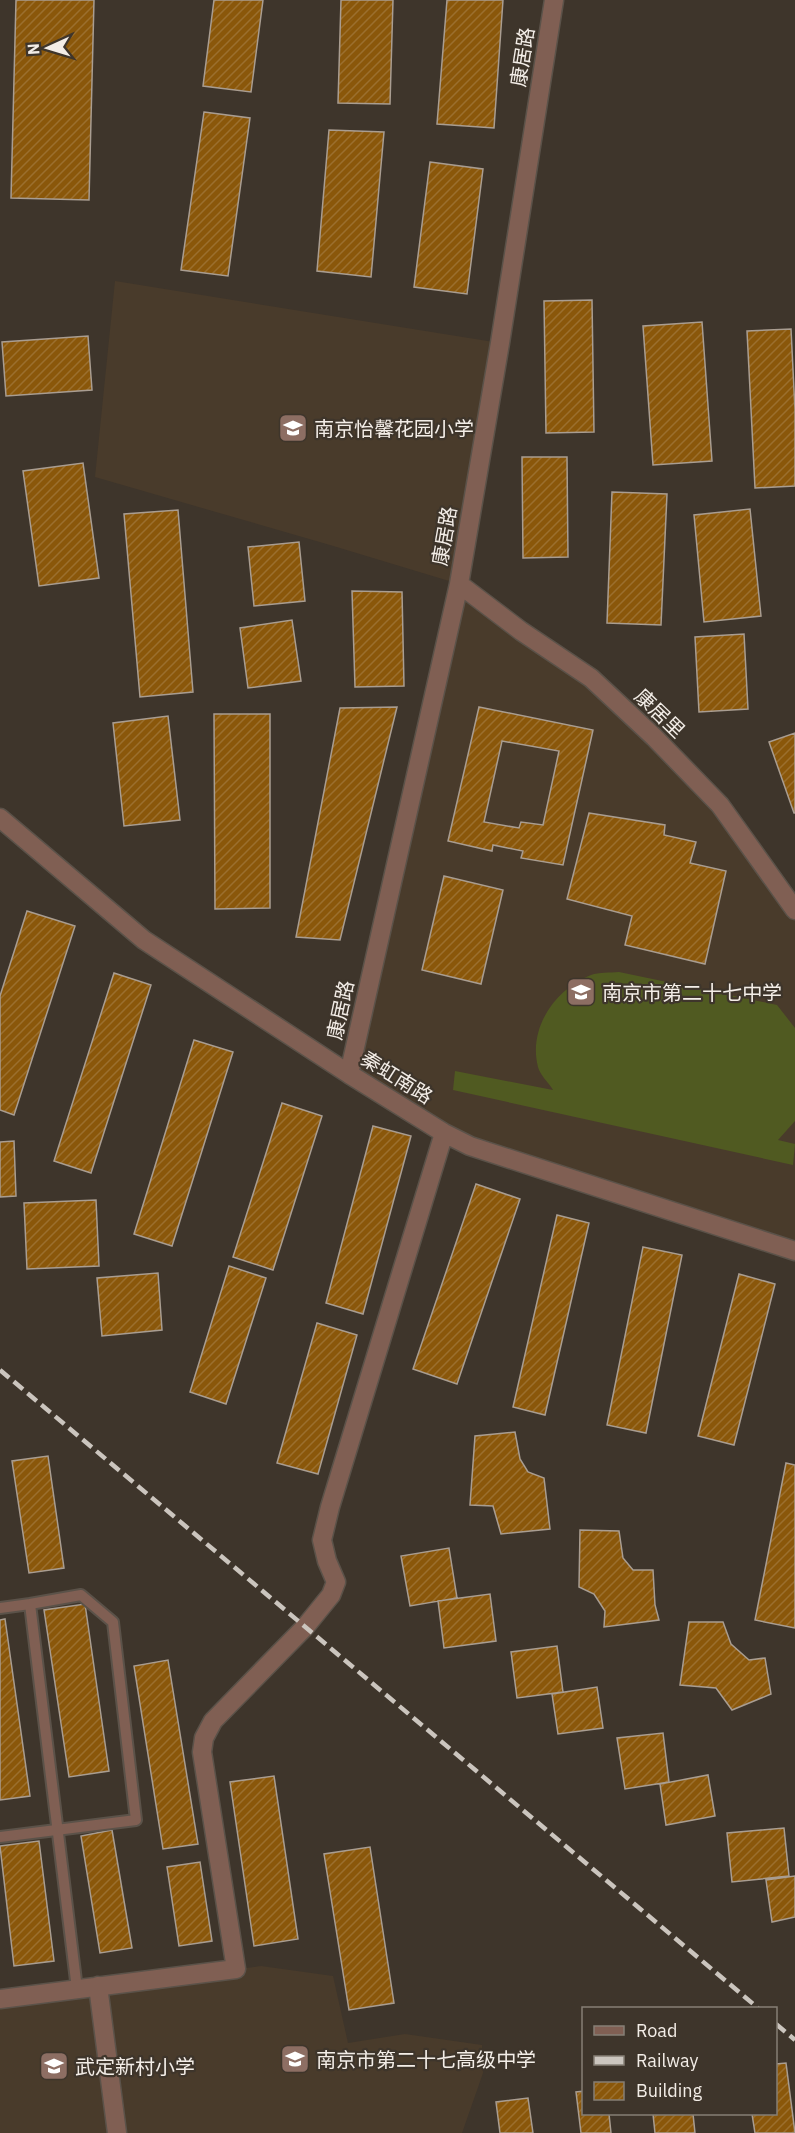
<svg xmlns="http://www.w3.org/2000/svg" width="795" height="2133" viewBox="0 0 795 2133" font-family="'IBM Plex Sans','Noto Sans SC',sans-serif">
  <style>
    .built { fill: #493b2b }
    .grass { fill: #505a21 }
    .building { fill: url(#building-hatch); stroke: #a99d91; stroke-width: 1.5; fill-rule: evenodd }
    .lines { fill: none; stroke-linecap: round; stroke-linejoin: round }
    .lane-casing { stroke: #5b5249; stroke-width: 14 }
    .street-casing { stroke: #5b5249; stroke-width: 21 }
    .lane { stroke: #805f53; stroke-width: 10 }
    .street { stroke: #805f53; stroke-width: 18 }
    .rail { stroke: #cbc5be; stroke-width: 4.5; stroke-dasharray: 12 6; stroke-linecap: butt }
    .labels { text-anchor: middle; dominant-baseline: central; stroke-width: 4.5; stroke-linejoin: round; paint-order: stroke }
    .street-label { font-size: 20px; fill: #f3ede7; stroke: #3e352b }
    .poi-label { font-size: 20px; fill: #f3ede7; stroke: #3e352b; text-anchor: start }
  </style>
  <defs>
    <pattern id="building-hatch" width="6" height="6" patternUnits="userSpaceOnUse" patternTransform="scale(1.5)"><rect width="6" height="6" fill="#8a570a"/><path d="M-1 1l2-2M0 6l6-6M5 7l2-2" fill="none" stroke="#9b6f2e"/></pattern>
  </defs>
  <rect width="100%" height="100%" fill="#3e352b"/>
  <path class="built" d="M115 281 500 343 459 584 654 737 795 910V1251L470 1146 349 1074 459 584 330 545 95 477Z
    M261 1966 333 1976 348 2043 405 2034 482 2045 483 2073 462 2133H0V1999Z"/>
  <path class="grass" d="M619 972 777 1005 795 1028V1121L778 1140 795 1144 793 1165 453 1090 455 1071 553 1090C549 1083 540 1075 538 1067 528 1028 555 989 591 975 599 972 610 973 619 972Z"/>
  <path class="building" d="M16 0H94L89 200 11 198Z
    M214 0H263L251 92 203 86Z
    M341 0H393L390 104 338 103Z
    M447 0H503L494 128 437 124Z
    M204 112 250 118 228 276 181 270Z
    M329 130 384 132 371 277 317 271Z
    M430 162 483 169 467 294 414 287Z
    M592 300 594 432 546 433 544 301Z
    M702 322 712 461 653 465 643 326Z
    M791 329 795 410V486L755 488 747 331Z
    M88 336 92 390 6 396 2 342Z
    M522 457H567L568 557 523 558Z
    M83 463 99 578 39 586 23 471Z
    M612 492 667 494 661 625 607 623Z
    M750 509 761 616 704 622 694 515Z
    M178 510 193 692 140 697 124 514Z
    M299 542 305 601 254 606 248 547Z
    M352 591 402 592 404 686 355 687Z
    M292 620 301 681 248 688 240 628Z
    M744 634 748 709 699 712 695 637Z
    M397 707 340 940 296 937 340 708Z
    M479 707 593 730 563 865 521 858 523 851 493 845 492 851 448 841ZM502 741 559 751 543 825 521 822 519 828 484 822Z
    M214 714H270V908L215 909Z
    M168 716 180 820 124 826 113 723Z
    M795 733V813H794L769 742Z
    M589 813 665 825 664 835 696 842 690 863 726 871 705 964 625 945 632 916 567 899Z
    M444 876 503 890 481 984 422 970Z
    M27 911 75 926 14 1115 0 1110V996Z
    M114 973 151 985 91 1173 54 1161Z
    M194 1040 233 1052 172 1246 134 1234Z
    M282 1103 322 1116 273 1270 233 1257Z
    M373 1126 411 1136 363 1314 326 1303Z
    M14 1141 16 1196 0 1197V1142Z
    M476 1184 520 1199 457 1384 413 1369Z
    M96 1200 99 1266 27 1269 24 1203Z
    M557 1215 589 1223 545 1415 513 1407Z
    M643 1247 682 1255 646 1433 607 1425Z
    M229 1266 266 1278 226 1404 190 1392Z
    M158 1273 162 1330 102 1336 97 1278Z
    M739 1274 775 1284 734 1445 698 1436Z
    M317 1323 357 1335 318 1474 277 1463Z
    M515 1432 520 1459 528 1472 544 1478 550 1529 501 1534 493 1506 470 1505 475 1436Z
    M48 1456 64 1568 29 1573 12 1461Z
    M786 1463 795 1465V1628L755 1620Z
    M580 1530 619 1531 623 1558 633 1570H653L655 1605 659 1620 604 1627 605 1611 594 1594 579 1587Z
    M449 1548 457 1598 410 1606 401 1556Z
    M490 1594 496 1641 444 1648 438 1601Z
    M85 1604 109 1771 69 1777 44 1610Z
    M5 1619 30 1796 0 1800V1620Z
    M689 1622H723L731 1644 749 1660 765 1658 771 1694 732 1710 716 1688 680 1685Z
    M557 1646 563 1692 517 1698 511 1652Z
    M168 1660 198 1844 163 1849 134 1666Z
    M597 1687 603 1728 558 1734 552 1694Z
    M663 1733 669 1782 625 1789 617 1738Z
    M708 1775 715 1816 666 1825 660 1784Z
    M274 1776 298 1939 254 1946 230 1782Z
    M784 1828 789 1876 732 1882 727 1833Z
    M112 1830 132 1948 100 1953 81 1836Z
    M39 1841 54 1961 14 1966 0 1846Z
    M370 1847 394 2003 349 2010 324 1854Z
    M200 1862 212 1941 179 1946 167 1867Z
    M795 1876V1917L772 1922 766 1880Z
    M786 2063 795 2133H755L752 2114H776V2064Z
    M584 2091V2114H609L611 2133H581L576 2092Z
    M528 2098 533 2133H500L496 2102Z
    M653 2114H693L695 2133H655Z"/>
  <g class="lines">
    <g class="lane-casing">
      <path id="lane" d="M0 1608 30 1604 77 1989
        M0 1837 136 1820 113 1622 81 1595 30 1604"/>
    </g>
    <g class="street-casing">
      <path id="street" d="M459 584 521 631 591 678 654 737 720 805 795 910
        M0 818 144 940 349 1074 444 1133 470 1146 795 1251
        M349 1074 459 584 500 343 554 0
        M98 1986 117 2133
        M0 1999 236 1969 202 1752 204 1738 213 1721 305 1627 331 1595 336 1582 327 1561 322 1540 330 1507 444 1133"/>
    </g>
    <use href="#lane" class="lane"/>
    <use href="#street" class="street"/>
    <path class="rail" d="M0 1370 758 2008
      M776 2024 795 2040"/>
  </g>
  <defs>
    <g id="school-square" transform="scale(1.5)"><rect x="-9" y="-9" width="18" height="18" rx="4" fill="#8d6e63" stroke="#3e352b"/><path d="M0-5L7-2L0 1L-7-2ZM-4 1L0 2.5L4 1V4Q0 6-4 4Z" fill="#fff"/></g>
  </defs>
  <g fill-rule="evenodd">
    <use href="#school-square" x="293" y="428"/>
    <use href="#school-square" x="581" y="992"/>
    <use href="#school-square" x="295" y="2059"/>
    <use href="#school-square" x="54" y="2066"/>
  </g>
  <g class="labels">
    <g class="street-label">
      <text transform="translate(522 57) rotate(-81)">康居路</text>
      <text transform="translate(444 536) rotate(-80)">康居路</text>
      <text transform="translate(660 713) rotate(44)">康居里</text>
      <text transform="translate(340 1010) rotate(-78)">康居路</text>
      <text transform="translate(397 1077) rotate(32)">秦虹南路</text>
    </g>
    <g class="poi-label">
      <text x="314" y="428">南京怡馨花园小学</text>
      <text x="602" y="992">南京市第二十七中学</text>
      <text x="316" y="2059">南京市第二十七高级中学</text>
      <text x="75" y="2066">武定新村小学</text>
    </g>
  </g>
  <rect x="582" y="2007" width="195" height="108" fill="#3e352b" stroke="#867f76" stroke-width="1.5"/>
  <rect x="594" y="2026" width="30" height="9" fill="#805f53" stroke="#867f76" stroke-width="1.5"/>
  <text x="636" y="2037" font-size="18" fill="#f3ede7">Road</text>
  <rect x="594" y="2056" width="30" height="9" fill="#cbc5be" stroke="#867f76" stroke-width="1.5"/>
  <text x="636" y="2067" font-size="18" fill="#f3ede7">Railway</text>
  <rect x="594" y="2082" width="30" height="18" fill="url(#building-hatch)" stroke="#867f76" stroke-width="1.5"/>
  <text x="636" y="2097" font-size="18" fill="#f3ede7">Building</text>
  <g transform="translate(48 48) rotate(266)" stroke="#3e352b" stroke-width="4.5" paint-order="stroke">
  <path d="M0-4.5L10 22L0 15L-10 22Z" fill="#f3ede7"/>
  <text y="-9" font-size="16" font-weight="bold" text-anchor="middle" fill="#f3ede7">N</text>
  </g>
</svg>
